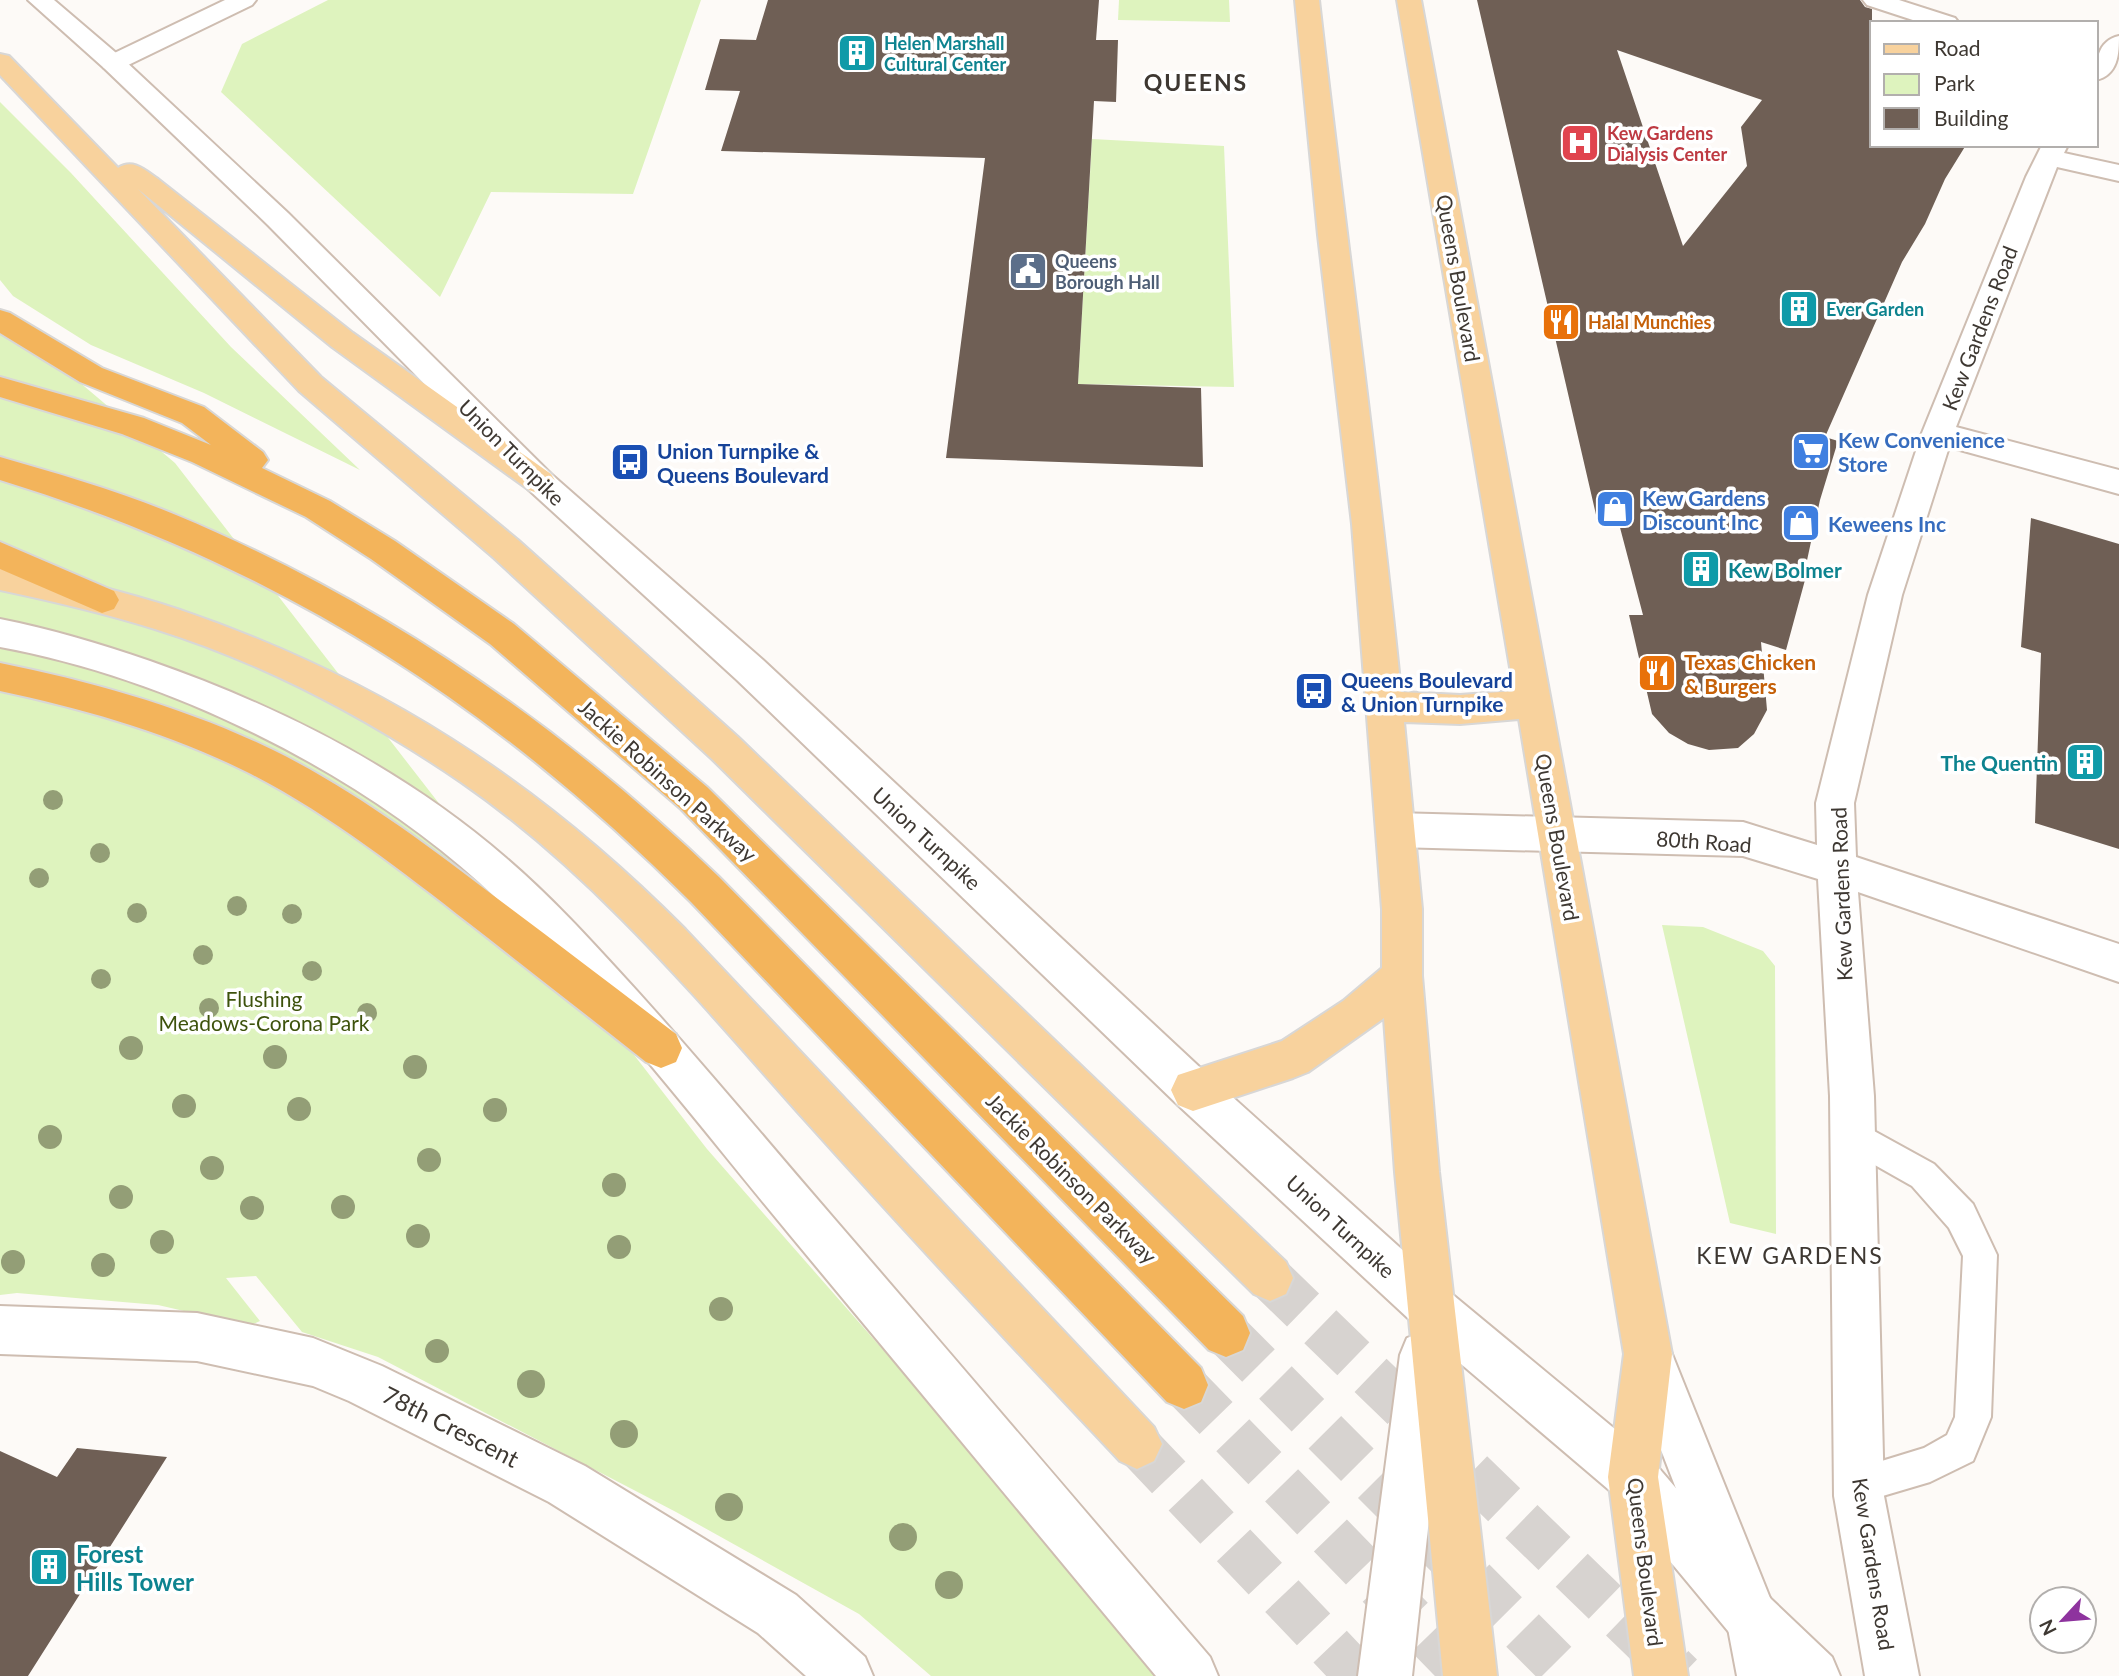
<svg xmlns="http://www.w3.org/2000/svg" width="2119" height="1676" viewBox="0 0 2119 1676" font-family="Lato,sans-serif">
  <style>
    .green { fill: #def3be }
    .building { fill: #6f5f55; fill-rule: evenodd }
    .lines { fill: none; stroke-linecap: round; stroke-linejoin: round }
    .primary-tunnel { stroke: #d7d3d0; stroke-width: 46; stroke-dasharray: 46 24; stroke-linecap: butt }
    .highway-tunnel { stroke: #d7d3d0; stroke-width: 46; stroke-dasharray: 46 24; stroke-linecap: butt }
    .lane-casing { stroke: #cebdb1; stroke-width: 4 }
    .street-casing { stroke: #cebdb1; stroke-width: 4 }
    .secondary-casing { stroke: #cebdb1; stroke-width: 4 }
    .primary-casing { stroke: #d8d7d6; stroke-width: 4 }
    .highway-casing { stroke: #d8d7d6; stroke-width: 4 }
    .lane { fill: #fff; fill-rule: evenodd }
    .street { fill: #fff; fill-rule: evenodd }
    .secondary { fill: #fff; fill-rule: evenodd }
    .primary { fill: #f8d29d; fill-rule: evenodd }
    .highway { fill: #f3b45b; fill-rule: evenodd }
    .tree { fill: #939e76 }
    .labels { text-anchor: middle; dominant-baseline: central; stroke-width: 7; stroke-linejoin: round; paint-order: stroke }
    .far-culture-label { font-size: 18px; font-weight: bold; fill: #0d838f; stroke: #fff; text-anchor: start }
    .far-health-label { font-size: 18px; font-weight: bold; fill: #be3a42; stroke: #fff; text-anchor: start }
    .far-service-label { font-size: 18px; font-weight: bold; fill: #4e5e75; stroke: #fff; text-anchor: start }
    .far-food-label { font-size: 18px; font-weight: bold; fill: #c56008; stroke: #fff; text-anchor: start }
    .street-label { font-size: 21px; fill: #3e3832; stroke: #fff }
    .shop-label { font-size: 21px; font-weight: bold; fill: #366cbe; stroke: #fff; text-anchor: start }
    .transit-label { font-size: 21px; font-weight: bold; fill: #164399; stroke: #fff; text-anchor: start }
    .culture-label { font-size: 21px; font-weight: bold; fill: #0d838f; stroke: #fff; text-anchor: start }
    .food-label { font-size: 21px; font-weight: bold; fill: #c56008; stroke: #fff; text-anchor: start }
    .park-label { font-size: 21px; fill: #3d520c; stroke: #fff }
    .far-district-label { font-size: 23px; font-weight: bold; letter-spacing: 2px; fill: #3e3832; stroke: #fff }
    .neighbourhood-label { font-size: 23px; letter-spacing: 2px; fill: #3e3832; stroke: #fff }
    .near-street-label { font-size: 24px; fill: #3e3832; stroke: #fff }
    .near-culture-label { font-size: 24px; font-weight: bold; fill: #0d838f; stroke: #fff; text-anchor: start }
  </style>
  <rect width="100%" height="100%" fill="#fdfaf7"/>
  <path class="green" d="M328 0H701L633 194 491 192 440 297 221 92 242 44Z
    M1119 0H1229L1230 22 1118 20Z
    M0 102 71 173 231 347 360 470 204 393 91 345 13 296 0 280Z
    M1092 139 1224 146 1234 387 1078 384Z
    M0 315 175 463 707 1149 1169 1676H931L859 1614 676 1512 378 1357 302 1332 256 1276 226 1278 260 1321 249 1326 158 1305 17 1293 0 1295Z
    M1662 925 1703 927 1763 951 1775 966 1776 1234 1730 1223Z"/>
  <path class="building" d="M768 0H1099L1096 40H1118L1116 102 1094 101 1078 384 1201 388 1203 467 946 458 985 158 721 151 740 91 705 90 720 39 756 40Z
    M1477 0H1860L1865 7 1872 9V145H1966L1945 179 1925 224 1902 262 1825 437 1838 441 1820 500 1803 579 1805 580 1786 650 1761 642 1767 710 1754 734 1738 748 1709 750 1688 744 1669 733 1652 714 1629 615H1643L1618 520 1597 519ZM1617 50 1762 100 1741 127 1747 166 1683 246Z
    M2031 518 2119 544V849L2035 823 2041 653 2021 647Z
    M77 1448 167 1457 28 1676H0V1451L57 1477Z"/>
  <g class="lines">
    <path class="primary-tunnel" d="M1270 1278 1681 1676
      M1137 1444 1358 1676"/>
    <path class="highway-tunnel" d="M1226 1333 1568 1676
      M1184 1385 1467 1676"/>
    <g class="lane-casing">
      <path id="lane" d="M1854 1120 1934 1164 1973 1204 1997 1255 1991 1417 1973 1461 1930 1482 1859 1503 1846 1498 1841 1485 1846 1472 1924 1448 1947 1435 1955 1417 1963 1256 1949 1228 1912 1186 1843 1147 1838 1136 1843 1125Z"/>
    </g>
    <g class="street-casing">
      <path id="street" d="M225 0H256L252 5 122 68 113 70 104 68 101 63 104 58Z
        M1863 0H1899L1955 18 1959 23H1922L1867 5Z
        M2119 36C2119 54 2118 75 2096 80 2096 62 2097 41 2119 36Z
        M2042 145H2068L2064 153 2119 165V181L2057 167 1956 427 2119 470V494L1949 447 1902 595 1854 803 1856 857 2119 944V982L1858 892 1874 1096 1884 1496 1919 1676H1865L1834 1496 1830 1096 1818 879 1743 856 1395 847 1381 842 1376 830 1381 818 1395 813 1743 822 1817 845 1816 803 1868 595 1922 433 2026 177Z
        M0 1306 197 1313 313 1338 382 1366 585 1466 796 1595 865 1657 873 1676H806L758 1633 549 1502 349 1401 313 1386 197 1361 0 1354Z
        M1648 1330 1665 1337 1672 1354 1778 1618 1791 1676H1737L1726 1618 1624 1354 1631 1337Z"/>
    </g>
    <g class="secondary-casing">
      <path id="secondary" d="M28 0H54L122 58 288 213 551 474 763 660 1208 1075 1447 1290 1651 1459 1771 1599 1832 1657 1840 1676H1774L1733 1637 1615 1495 1447 1352 1412 1676H1358L1400 1355 1407 1338 1423 1332 1178 1105 737 680 529 490 268 225 104 68Z
        M0 619C51 629 101 644 150 661 279 706 402 768 506 858 554 899 596 946 638 992 704 1065 767 1141 831 1215 958 1362 1084 1510 1210 1657L1218 1676H1156C1034 1529 912 1382 790 1235 692 1117 594 986 480 883 353 769 169 678 0 647Z"/>
    </g>
    <g class="primary-casing">
      <path id="primary" d="M1295 0H1319C1345 231 1378 461 1401 692L1460 695 1514 691 1397 0H1421L1672 1354 1658 1477 1688 1676H1634L1608 1477 1624 1354 1519 719 1460 724 1404 722 1422 909V976L1439 1172 1497 1676H1443L1395 1172 1384 1018 1308 1072 1293 1078 1193 1111 1178 1105 1171 1090 1178 1075 1282 1041 1343 1001 1382 968V909L1352 524 1318 235Z
        M0 54 9 56 118 168C133 158 145 170 158 179L353 333 551 474 556 482 551 490 540 494 529 490 332 347 138 189 321 377 518 540 738 737 1286 1262 1293 1278 1286 1294 1270 1301 1254 1294 712 759 494 558 299 391 0 75Z
        M0 564C60 577 121 590 180 610 379 678 537 780 685 929L1154 1427 1162 1444 1154 1461 1137 1469 1120 1461C1013 1348 907 1234 803 1118 697 999 594 874 461 782 367 718 264 663 155 629 104 613 52 601 0 590Z"/>
    </g>
    <g class="highway-casing">
      <path id="highway" d="M0 310 10 313 102 368 204 407 263 452 268 460 262 468 330 501 395 541 514 624 707 787 1243 1316 1250 1333 1243 1350 1226 1357 1209 1350 681 809 490 644 371 559 306 517 192 462 122 434 0 397V377L144 418 211 445 182 423 80 382 0 333Z
        M0 457C59 474 119 491 176 515 380 600 560 724 719 877L1201 1368 1208 1385 1201 1402 1184 1409 1167 1402 691 902C489 700 274 564 0 480Z
        M0 542 114 591 119 600 114 609 102 613 0 569Z
        M0 663C94 682 186 708 273 750 354 790 426 844 498 899 558 944 617 989 676 1034L682 1048 676 1062 661 1068 646 1062C588 1016 529 970 470 924 399 869 328 813 247 772 169 733 85 709 0 691Z"/>
    </g>
    <use href="#lane" class="lane"/>
    <use href="#street" class="street"/>
    <use href="#secondary" class="secondary"/>
    <use href="#primary" class="primary"/>
    <use href="#highway" class="highway"/>
  </g>
  <g class="tree">
    <circle cx="53" cy="800" r="10"/>
    <circle cx="100" cy="853" r="10"/>
    <circle cx="39" cy="878" r="10"/>
    <circle cx="237" cy="906" r="10"/>
    <circle cx="137" cy="913" r="10"/>
    <circle cx="292" cy="914" r="10"/>
    <circle cx="203" cy="955" r="10"/>
    <circle cx="312" cy="971" r="10"/>
    <circle cx="101" cy="979" r="10"/>
    <circle cx="209" cy="1008" r="10"/>
    <circle cx="367" cy="1013" r="10"/>
    <circle cx="131" cy="1048" r="12"/>
    <circle cx="275" cy="1057" r="12"/>
    <circle cx="415" cy="1067" r="12"/>
    <circle cx="184" cy="1106" r="12"/>
    <circle cx="299" cy="1109" r="12"/>
    <circle cx="495" cy="1110" r="12"/>
    <circle cx="50" cy="1137" r="12"/>
    <circle cx="429" cy="1160" r="12"/>
    <circle cx="212" cy="1168" r="12"/>
    <circle cx="614" cy="1185" r="12"/>
    <circle cx="121" cy="1197" r="12"/>
    <circle cx="343" cy="1207" r="12"/>
    <circle cx="252" cy="1208" r="12"/>
    <circle cx="418" cy="1236" r="12"/>
    <circle cx="162" cy="1242" r="12"/>
    <circle cx="619" cy="1247" r="12"/>
    <circle cx="13" cy="1262" r="12"/>
    <circle cx="103" cy="1265" r="12"/>
    <circle cx="721" cy="1309" r="12"/>
    <circle cx="437" cy="1351" r="12"/>
    <circle cx="531" cy="1384" r="14"/>
    <circle cx="624" cy="1434" r="14"/>
    <circle cx="729" cy="1507" r="14"/>
    <circle cx="903" cy="1537" r="14"/>
    <circle cx="949" cy="1585" r="14"/>
  </g>
  <defs>
    <g id="building-square" transform="scale(2.0125)"><rect x="-9" y="-9" width="18" height="18" rx="4" fill="#0f9aa8" stroke="#fff"/><path d="M-4-6H4V6H1V3H-1V6H-4ZM-2.5-4.3h1.7v1.8h-1.7ZM.8-4.3h1.7v1.8H.8ZM-2.5-1h1.7V.8h-1.7ZM.8-1h1.7V.8H.8Z" fill="#fff"/></g>
    <g id="hospital-square" transform="scale(2.0125)"><rect x="-9" y="-9" width="18" height="18" rx="4" fill="#e0444e" stroke="#fff"/><path d="M-5-5h3v3.5h4V-5h3V5h-3V1.5h-4V5h-3Z" fill="#fff"/></g>
    <g id="civic-square" transform="scale(2.0125)"><rect x="-9" y="-9" width="18" height="18" rx="4" fill="#5c6f8a" stroke="#fff"/><path d="M-.6-6.5H3V-4.5H.6V-3L4-1V1h2V6H-6V1h2V-1L-.6-3ZM-1.2 2.5V6h2.4V2.5Z" fill="#fff"/></g>
    <g id="restaurant-square" transform="scale(2.0125)"><rect x="-9" y="-9" width="18" height="18" rx="4" fill="#e8710a" stroke="#fff"/><path d="M-5-6h1v4h1v-4h1v4h1v-4h1v5L-1.5 .5V6h-2V.5L-5-1ZM5-6V6H3V1.5H1.5Q1.5-4 5-6Z" fill="#fff"/></g>
    <g id="supermarket-square" transform="scale(2.0125)"><rect x="-9" y="-9" width="18" height="18" rx="4" fill="#3f7fe0" stroke="#fff"/><path d="M-6-5.5h2.5l.6 2H6L4.5 2H-2.5L-4.4-4H-6ZM-1.5 3.2a1.3 1.3 0 1 0 .1 0ZM3 3.2a1.3 1.3 0 1 0 .1 0Z" fill="#fff"/></g>
    <g id="bus-square" transform="scale(2.0125)"><rect x="-9" y="-9" width="18" height="18" rx="4" fill="#1a4fb4" stroke="#fff"/><path d="M-5-6H5V4H4V6H2V4H-2V6H-4V4H-5ZM-3.5-4V0h7V-4ZM-3.5 1.2v1.5H-2V1.2ZM2 1.2v1.5H3.5V1.2Z" fill="#fff"/></g>
    <g id="shop-square" transform="scale(2.0125)"><rect x="-9" y="-9" width="18" height="18" rx="4" fill="#3f7fe0" stroke="#fff"/><path d="M-5-2.5h2.3a2.7 3.5 0 0 1 5.4 0H5L5.5 6h-11ZM-1.5-2.5h3a1.5 2.3 0 0 0-3 0Z" fill="#fff"/></g>
  </defs>
  <g fill-rule="evenodd">
    <use href="#building-square" x="857" y="53"/>
    <use href="#hospital-square" x="1580" y="143"/>
    <use href="#civic-square" x="1028" y="271"/>
    <use href="#building-square" x="1799" y="309"/>
    <use href="#restaurant-square" x="1561" y="322"/>
    <use href="#supermarket-square" x="1811" y="451"/>
    <use href="#bus-square" x="630" y="462"/>
    <use href="#shop-square" x="1615" y="509"/>
    <use href="#shop-square" x="1801" y="523"/>
    <use href="#building-square" x="1701" y="569"/>
    <use href="#restaurant-square" x="1657" y="673"/>
    <use href="#bus-square" x="1314" y="691"/>
    <use href="#building-square" x="2085" y="762"/>
    <use href="#building-square" x="49" y="1567"/>
  </g>
  <g class="labels">
    <g class="far-culture-label">
      <text x="884" y="43">Helen Marshall<tspan x="884" dy="21">Cultural Center</tspan></text>
      <text x="1826" y="309">Ever Garden</text>
    </g>
    <g class="far-health-label">
      <text x="1607" y="133">Kew Gardens<tspan x="1607" dy="21">Dialysis Center</tspan></text>
    </g>
    <g class="far-service-label">
      <text x="1055" y="261">Queens<tspan x="1055" dy="21">Borough Hall</tspan></text>
    </g>
    <g class="far-food-label">
      <text x="1588" y="322">Halal Munchies</text>
    </g>
    <g class="street-label">
      <text transform="translate(1459 278) rotate(80)">Queens Boulevard</text>
      <text transform="translate(1979 328) rotate(-69)">Kew Gardens Road</text>
      <text transform="translate(512 452) rotate(45)">Union Turnpike</text>
      <text transform="translate(668 780) rotate(42)">Jackie Robinson Parkway</text>
      <text transform="translate(1558 837) rotate(80)">Queens Boulevard</text>
      <text transform="translate(927 838) rotate(43)">Union Turnpike</text>
      <text transform="translate(1704 841) rotate(4)">80th Road</text>
      <text transform="translate(1841 894) rotate(-92)">Kew Gardens Road</text>
      <text transform="translate(1072 1178) rotate(45)">Jackie Robinson Parkway</text>
      <text transform="translate(1341 1226) rotate(43)">Union Turnpike</text>
      <text transform="translate(1646 1562) rotate(83)">Queens Boulevard</text>
      <text transform="translate(1874 1564) rotate(81)">Kew Gardens Road</text>
    </g>
    <g class="shop-label">
      <text x="1838" y="439">Kew Convenience<tspan x="1838" dy="24">Store</tspan></text>
      <text x="1642" y="497">Kew Gardens<tspan x="1642" dy="24">Discount Inc</tspan></text>
      <text x="1828" y="523">Keweens Inc</text>
    </g>
    <g class="transit-label">
      <text x="657" y="450">Union Turnpike &amp;<tspan x="657" dy="24">Queens Boulevard</tspan></text>
      <text x="1341" y="679">Queens Boulevard<tspan x="1341" dy="24">&amp; Union Turnpike</tspan></text>
    </g>
    <g class="culture-label">
      <text x="1728" y="569">Kew Bolmer</text>
      <text x="2058" y="762" text-anchor="end">The Quentin</text>
    </g>
    <g class="food-label">
      <text x="1684" y="661">Texas Chicken<tspan x="1684" dy="24">&amp; Burgers</tspan></text>
    </g>
    <g class="park-label">
      <text x="264" y="998">Flushing<tspan x="264" dy="24">Meadows-Corona Park</tspan></text>
    </g>
    <g class="far-district-label">
      <text x="1196" y="82">QUEENS</text>
    </g>
    <g class="neighbourhood-label">
      <text x="1790" y="1255">KEW GARDENS</text>
    </g>
    <g class="near-street-label">
      <text transform="translate(451 1426) rotate(27)">78th Crescent</text>
    </g>
    <g class="near-culture-label">
      <text x="76" y="1553">Forest<tspan x="76" dy="28">Hills Tower</tspan></text>
    </g>
  </g>
  <rect x="1870" y="21" width="228" height="126" fill="#ffffff" stroke="#b2afad" stroke-width="2"/>
  <rect x="1884" y="44" width="35" height="10" fill="#f8d29d" stroke="#b2afad" stroke-width="2"/>
  <text x="1934" y="56" font-size="21" fill="#3e3832">Road</text>
  <rect x="1884" y="74" width="35" height="21" fill="#def3be" stroke="#b2afad" stroke-width="2"/>
  <text x="1934" y="91" font-size="21" fill="#3e3832">Park</text>
  <rect x="1884" y="108" width="35" height="21" fill="#6f5f55" stroke="#b2afad" stroke-width="2"/>
  <text x="1934" y="126" font-size="21" fill="#3e3832">Building</text>
  <g transform="translate(2063 1620) rotate(244)"><circle r="33" fill="#ffffff" stroke="#b2afad" stroke-width="2"/>
  <path d="M0-5L12 26L0 18L-12 26Z" fill="#8e339e"/>
  <text y="-10" font-size="19" font-weight="bold" text-anchor="middle" fill="#3e3832">N</text>
  </g>
</svg>
